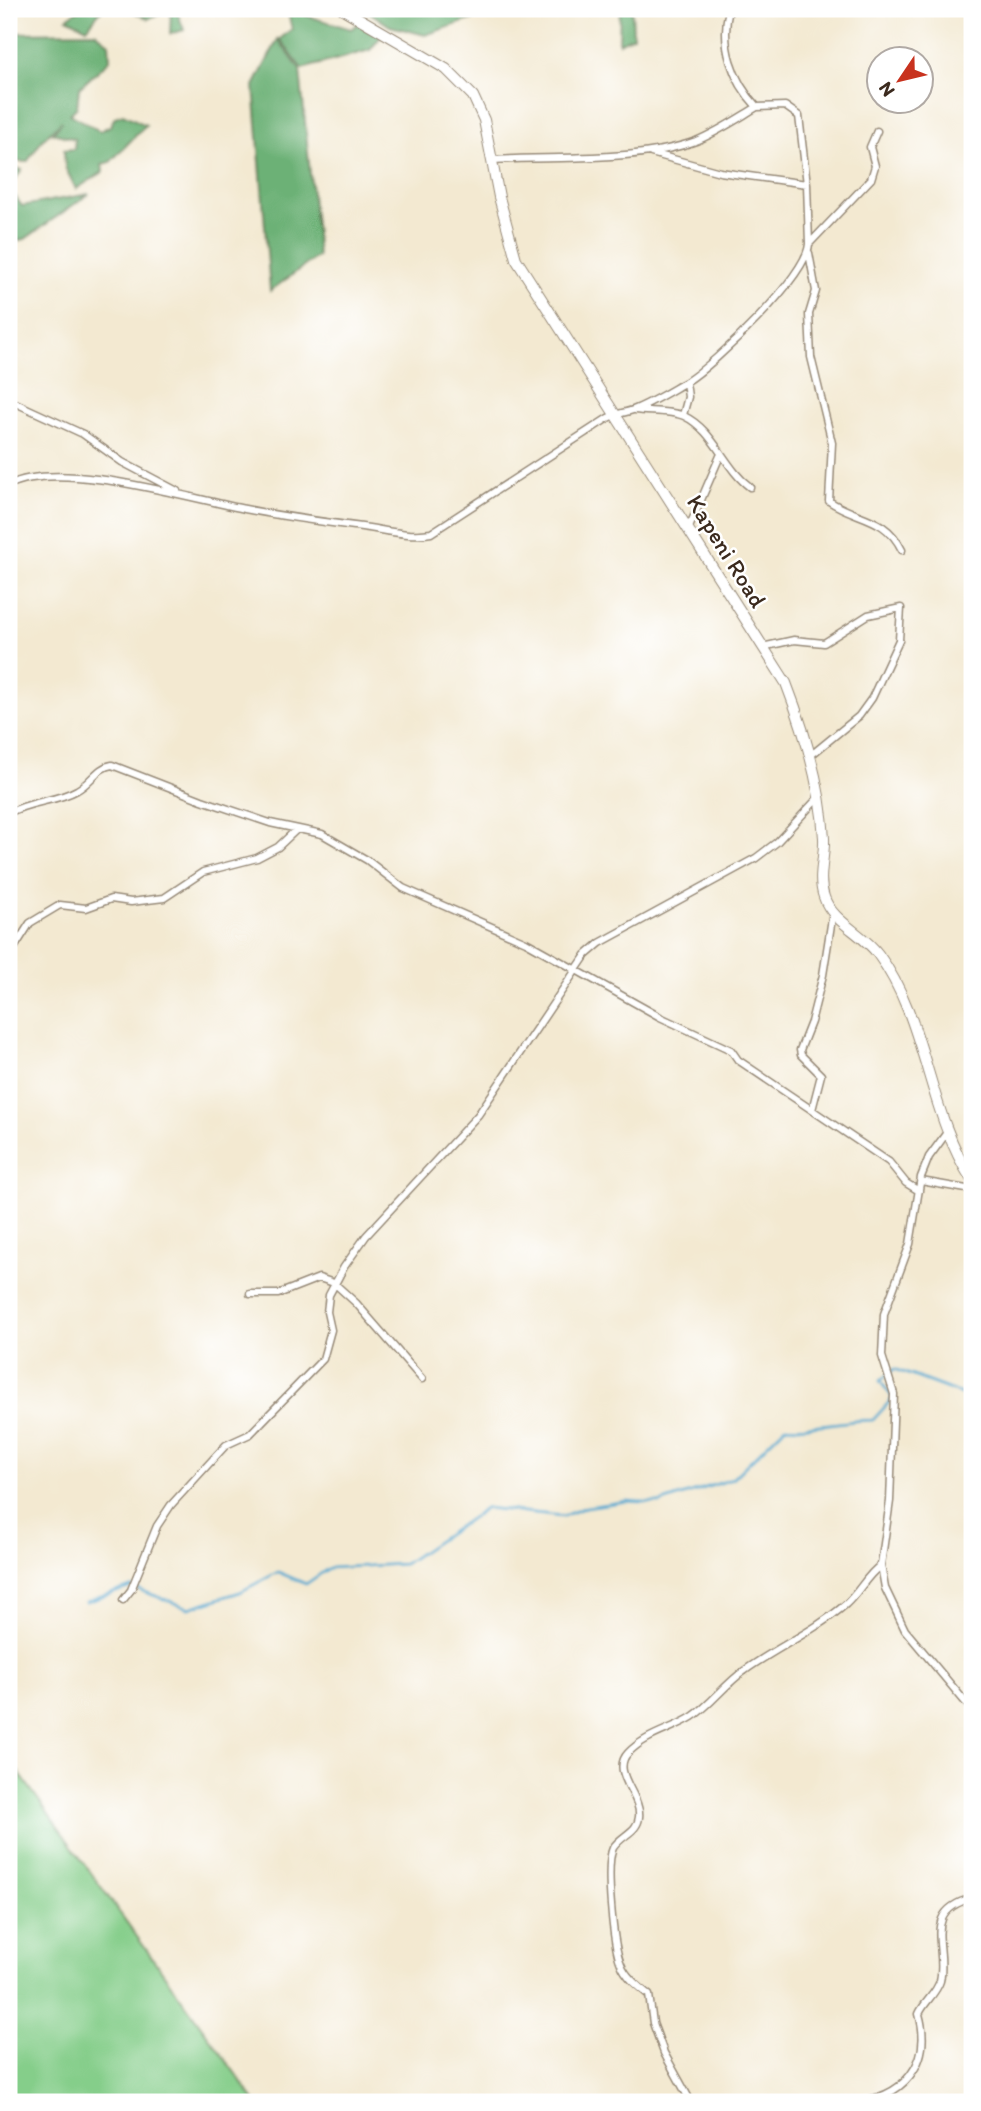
<svg xmlns="http://www.w3.org/2000/svg" width="981" height="2111" viewBox="0 0 981 2111" font-family="Itim,sans-serif">
  <style>
    .green { fill: #85ce8a; stroke: #607c54; stroke-width: 2 }
    .forest { fill: #6cb176; stroke: #546e4a; stroke-width: 2 }
    .lines { fill: none; stroke-linecap: round; stroke-linejoin: round }
    .stream { stroke: #55a9d1; stroke-width: 2.5 }
    .minor-casing { stroke: #978a78; stroke-width: 9 }
    .secondary-casing { stroke: #978a78; stroke-width: 12 }
    .minor { stroke: #fff; stroke-width: 6 }
    .secondary { stroke: #fff; stroke-width: 10 }
    .labels { text-anchor: middle; dominant-baseline: central; stroke-width: 5; stroke-linejoin: round; paint-order: stroke }
    .street-label { font-size: 24px; fill: #3b2a1e; stroke: #fff }
  </style>
  <rect width="100%" height="100%" fill="#fff"/>
  <filter id="ink" filterUnits="userSpaceOnUse"><feTurbulence type="fractalNoise" baseFrequency=".0143" numOctaves="2"/><feDisplacementMap in="SourceGraphic" scale="14" xChannelSelector="R" yChannelSelector="G"/><feConvolveMatrix kernelMatrix="1 2 1 2 8 2 1 2 1" color-interpolation-filters="sRGB"/></filter>
  <filter id="wash" filterUnits="userSpaceOnUse"><feTurbulence type="fractalNoise" baseFrequency=".00686" numOctaves="4" result="noise"/><feDisplacementMap in="SourceGraphic" scale="28" xChannelSelector="R" yChannelSelector="G"/><feGaussianBlur stdDeviation="1.57" result="paint"/><feColorMatrix in="noise" values="0 0 0 0 0 0 0 0 0 0 0 0 0 0 0 0 0 1.4 0 .05"/><feComposite in="paint" operator="in"/></filter>
  <g filter="url(#wash)">
    <rect width="100%" height="100%" fill="#f3e9d1"/>
    <path class="green" d="M9 1759 256 2102H9Z"/>
    <path class="forest" d="M80 9H102L87 28 67 18Z
      M128 9H169L148 19Z
      M171 9H176L184 30 170 34Z
      M287 9H303L307 16 351 29 364 19 383 34 370 50 302 69 280 39 292 29Z
      M375 9H503L425 35 390 26 366 10Z
      M620 9H632L633 36 619 43Z
      M95 32 109 43 110 60 79 88 77 107 70 114 100 131 110 126 115 117 123 114 146 125 110 162 102 164 103 172 76 189 65 167 64 150 74 149 75 139 53 133 62 121 43 139 27 162 10 161 9 158V33Z
      M278 39 300 70 318 256 270 291 254 86Z
      M11 166 22 170 9 188 22 206 89 194 25 239 9 242V167Z"/>
    <g class="lines">
      <path class="stream" d="M86 1602 131 1587 189 1608 240 1592 278 1572 306 1584 329 1568 404 1564 486 1508 563 1516 586 1507 627 1501 660 1503 732 1479 786 1426C816 1429 843 1420 873 1420L893 1398 880 1381 894 1369 972 1398"/>
    </g>
  </g>
  <g filter="url(#ink)">
    <g class="lines">
      <g class="minor-casing">
        <path id="minor" d="M757 107 785 106 799 116 807 184
          M651 153 720 172 807 184 809 244
          M492 160C555 156 638 162 696 141 718 132 737 119 757 107 732 80 720 45 729 9
          M809 253 816 291 809 314 811 357 832 443 829 501C857 520 885 515 902 550
          M9 400 83 434 122 462 177 491
          M635 410C648 412 671 410 684 416 714 430 724 468 750 487
          M683 415 688 397 686 382
          M9 485C60 459 189 498 245 509 284 517 323 522 362 527 384 530 409 537 431 533L608 418C616 413 625 413 633 410 651 403 670 391 686 382 715 364 807 276 809 244L871 179 875 166 870 147 877 131
          M688 530 720 456
          M762 647 794 640 824 643 868 615 901 608 899 640 872 698 859 716 810 756
          M9 813C29 801 56 802 77 790 91 783 97 767 112 765L202 800 270 823 322 834 367 860 403 888 526 942 660 1017 731 1050 738 1060 889 1162 906 1183 919 1191
          M9 956 30 923 60 905 86 908 111 899 131 902 164 898 203 872 257 858 278 847 297 829
          M812 1110 821 1075 801 1055 800 1050 811 1022 823 975 833 912
          M948 1131 929 1157 921 1177 910 1244 884 1314 882 1356 894 1394 890 1501 881 1565 885 1588 905 1630 972 1710
          M921 1181 972 1190
          M250 1294H278L319 1278 334 1283 356 1303 422 1379
          M123 1600 131 1590 157 1526 171 1505 226 1445 250 1434 323 1359 331 1330 327 1312 329 1295 344 1267 366 1236 478 1115 586 955 600 943 756 858 777 842 818 798
          M691 2102 664 2053 653 2023 649 1995C638 1986 626 1977 621 1964 613 1946 605 1864 613 1848 621 1835 638 1832 639 1817 642 1796 610 1772 628 1753 646 1734 671 1730 692 1717 711 1705 725 1684 744 1671 777 1647 815 1631 846 1604 860 1591 866 1576 881 1565
          M852 2102C903 2099 933 2064 919 2014 924 2002 936 1994 940 1981 948 1947 920 1912 972 1898"/>
      </g>
      <g class="secondary-casing">
        <path id="secondary" d="M343 9 446 69 473 96 484 120 499 197 516 259 786 683C805 732 821 786 824 838 825 857 817 878 824 897 832 922 863 933 878 954 927 1020 927 1111 972 1180"/>
      </g>
      <use href="#minor" class="minor"/>
      <use href="#secondary" class="secondary"/>
    </g>
  </g>
  <g class="labels">
    <g class="street-label">
      <text transform="translate(727 551) rotate(58)">Kapeni Road</text>
    </g>
  </g>
  <rect width="981" height="2111" fill="none" stroke="#fff" stroke-width="35"/>
  <g transform="translate(900 80) rotate(235)"><circle r="33" fill="#ffffff" stroke="#b1aaa5" stroke-width="2"/>
  <path d="M0-5L12 26L0 18L-12 26Z" fill="#c8321e"/>
  <text y="-10" font-size="19" font-weight="bold" text-anchor="middle" fill="#3b2a1e">N</text>
  </g>
</svg>
